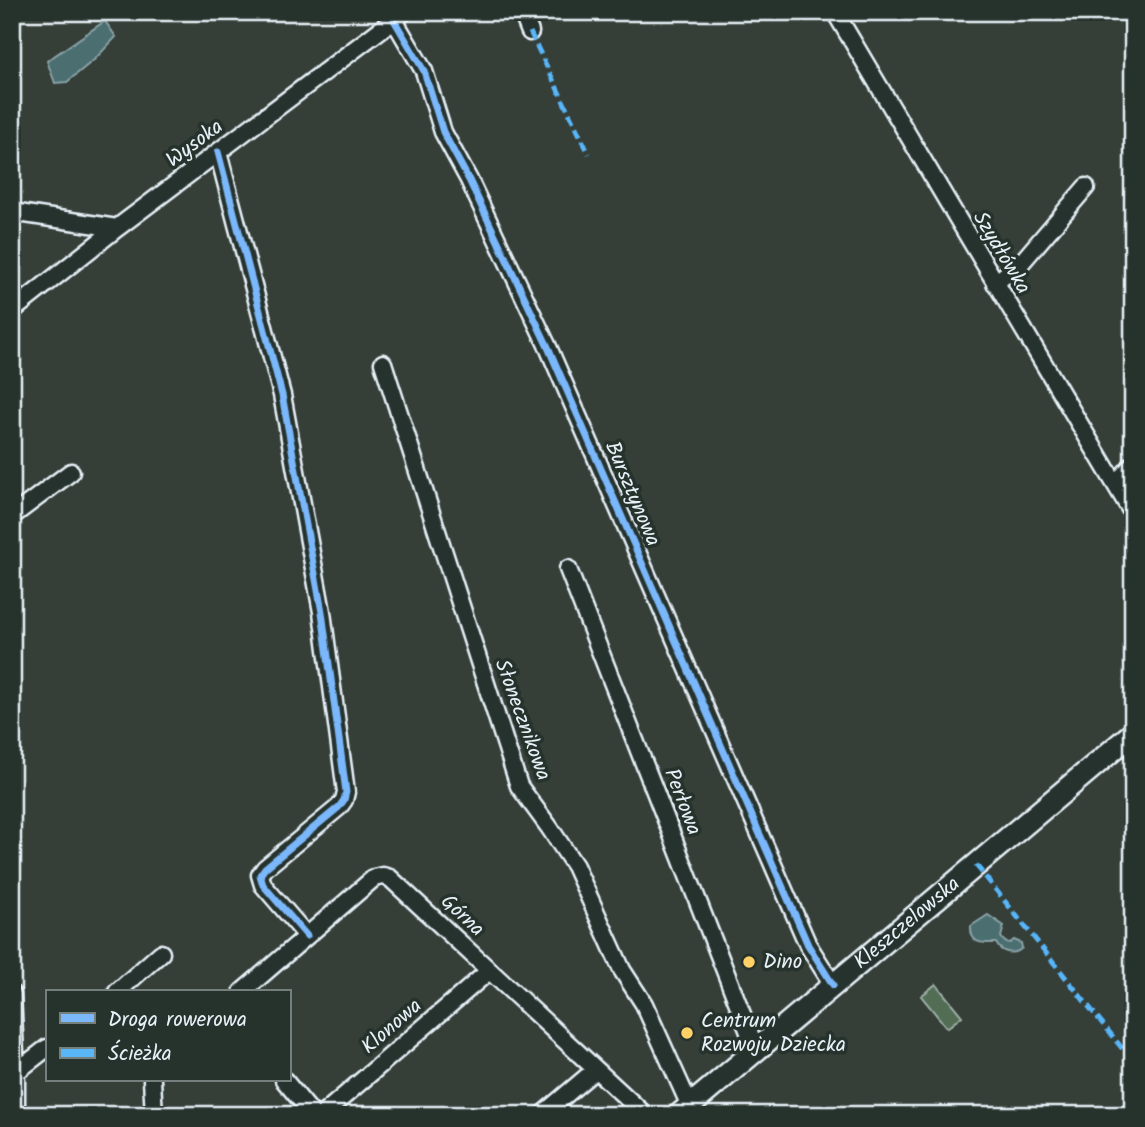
<svg xmlns="http://www.w3.org/2000/svg" width="1145" height="1127" viewBox="0 0 1145 1127" font-family="Kalam,sans-serif">
  <style>
    .green { fill: #526d54; stroke: #9dafa6; stroke-width: 2 }
    .water { fill: #4b6e71; stroke: #8aa2a7; stroke-width: 2 }
    .lines { fill: none; stroke-linecap: round; stroke-linejoin: round }
    .minor-casing { stroke: #e8f1f8; stroke-width: 21 }
    .major-casing { stroke: #e8f1f8; stroke-width: 26 }
    .minor { stroke: #26332d; stroke-width: 16 }
    .major { stroke: #26332d; stroke-width: 21 }
    .quiet { stroke: #59b6f9; stroke-width: 5; stroke-dasharray: 10 5; stroke-linecap: butt }
    .cycleway-casing { stroke: #26332d; stroke-width: 11 }
    .cycleway { stroke: #7ab7fb; stroke-width: 7 }
    .poi-dot { fill: #ffd166; stroke: #26332d; stroke-width: 2.5 }
    .labels { text-anchor: middle; dominant-baseline: central; stroke-width: 7; stroke-linejoin: round; paint-order: stroke }
    .street-label { font-size: 21px; fill: #e8f1f8; stroke: #26332d }
    .poi-label { font-size: 21px; fill: #e8f1f8; stroke: #26332d; text-anchor: start }
  </style>
  <rect width="100%" height="100%" fill="#353e37"/>
  <filter id="ink" filterUnits="userSpaceOnUse"><feTurbulence type="fractalNoise" baseFrequency=".0143" numOctaves="2"/><feDisplacementMap in="SourceGraphic" scale="14" xChannelSelector="R" yChannelSelector="G"/><feConvolveMatrix kernelMatrix="1 2 1 2 8 2 1 2 1" color-interpolation-filters="sRGB"/></filter>
  <g filter="url(#ink)">
    <path class="green" d="M936 984 962 1016 947 1028 921 996Z"/>
    <path class="water" d="M105 21 116 37 95 59 67 82 55 83 47 61Z
      M988 915 1004 926 1001 937 1005 942 1010 943 1014 940 1021 943 1022 948C1014 956 1001 953 996 943 983 943 970 945 971 926Z"/>
    <g class="lines">
      <g class="minor-casing">
        <path id="minor" d="M522 12 530 32
          M835 12 1133 514
          M394 20 424 71 443 132 469 180 548 347 808 945 833 985
          M218 152 282 395 322 612 346 792 344 800 339 807 265 868 260 875 263 885 307 936
          M12 212 117 228
          M995 283 1021 263 1086 187
          M12 311 117 228 404 12
          M383 363 519 786 549 827 575 866 622 970 644 1004 690 1106
          M1116 484 1133 464
          M12 516 71 472
          M568 569 756 1050
          M117 992 161 953
          M242 992 374 878 383 876 390 878 645 1115
          M12 994 16 1072V1115
          M16 1072 47 1048
          M152 1080 154 1115
          M284 1080 313 1115
          M322 1115 489 971
          M542 1115 595 1070"/>
      </g>
      <g class="major-casing">
        <g id="major">
          <path id="s1" d="M679 1115 1133 733"/>
        </g>
      </g>
      <use href="#minor" class="minor"/>
      <use href="#major" class="major"/>
      <path class="quiet" d="M835 13V12
        M530 32 589 154
        M976 865 1133 1062"/>
      <g class="cycleway-casing">
        <path id="cycleway" d="M394 20 424 71 443 132 469 180 548 347 808 945 833 985
          M218 152 282 395 322 612 346 792 344 800 339 807 265 868 260 875 263 885 307 936"/>
      </g>
      <use href="#cycleway" class="cycleway"/>
    </g>
  </g>
  <g class="poi-dot">
    <circle cx="749" cy="962" r="7"/>
    <circle cx="687" cy="1033" r="7"/>
  </g>
  <g class="labels">
    <g class="street-label">
      <text transform="translate(195 144) rotate(-37)">Wysoka</text>
      <text transform="translate(1001 253) rotate(59)">Szydłówka</text>
      <text transform="translate(632 494) rotate(67)">Bursztynowa</text>
      <text transform="translate(522 720) rotate(70)">Słonecznikowa</text>
      <text transform="translate(682 802) rotate(69)">Perłowa</text>
      <text transform="translate(462 916) rotate(43)">Górna</text>
      <text stroke="none"><textPath href="#s1" startOffset="298">Kleszczelowska</textPath></text>
      <text transform="translate(392 1027) rotate(-41)">Klonowa</text>
    </g>
    <g class="poi-label">
      <text x="763" y="962">Dino</text>
      <text x="701" y="1021">Centrum<tspan x="701" dy="24">Rozwoju Dziecka</tspan></text>
    </g>
  </g>
  <rect width="1145" height="1127" fill="none" stroke="#26332d" stroke-width="42"/>
  <rect x="21" y="21" width="1103" height="1085" fill="none" stroke="#e8f1f8" stroke-width="2.5" filter="url(#ink)"/>
  <rect x="46" y="990" width="245" height="91" fill="#26332d" stroke="#747f7e" stroke-width="2"/>
  <rect x="60" y="1013" width="35" height="10" fill="#7ab7fb" stroke="#747f7e" stroke-width="2"/>
  <text x="108" y="1026" font-size="21" fill="#e8f1f8">Droga rowerowa</text>
  <rect x="60" y="1048" width="35" height="10" fill="#59b6f9" stroke="#747f7e" stroke-width="2"/>
  <text x="108" y="1060" font-size="21" fill="#e8f1f8">Ścieżka</text>
</svg>
